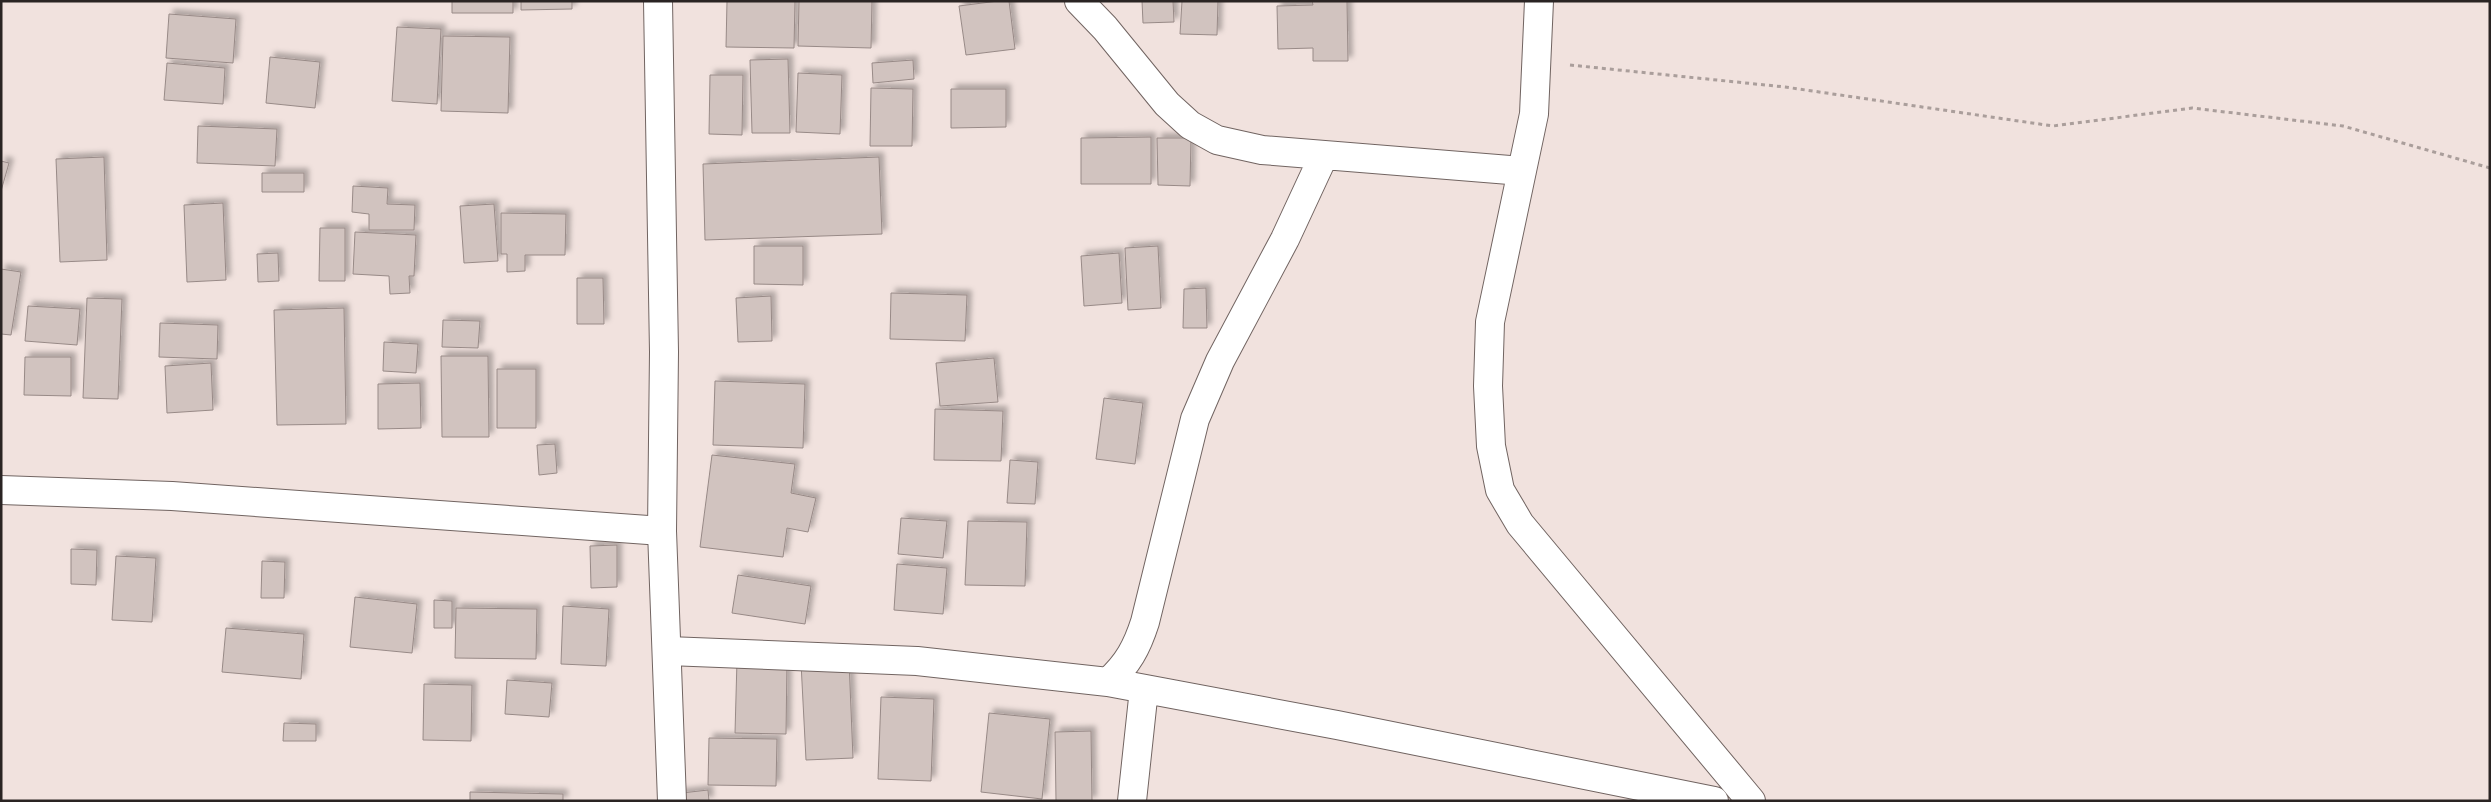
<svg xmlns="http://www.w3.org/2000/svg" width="2491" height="802" viewBox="0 0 2491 802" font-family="'Sofia Sans Condensed',sans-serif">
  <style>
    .building { fill: #d1c3bf; stroke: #988a87; filter: url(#shadow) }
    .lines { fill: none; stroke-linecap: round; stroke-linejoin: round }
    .street-casing { stroke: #716461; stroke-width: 30 }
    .secondary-casing { stroke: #716461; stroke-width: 30 }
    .path { stroke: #aa9e9b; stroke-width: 3; stroke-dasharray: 4 4; stroke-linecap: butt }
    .street { stroke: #fff; stroke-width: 28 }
    .secondary { stroke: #fff; stroke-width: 28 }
  </style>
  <defs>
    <filter id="shadow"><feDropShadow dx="4.5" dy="-4.5" stdDeviation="2.5" flood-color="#0004"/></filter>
  </defs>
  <rect width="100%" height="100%" fill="#f1e2de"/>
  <path class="building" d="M452 1H513V13H452Z
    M521 1H572V9L521 10Z
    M727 1H795L794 48 726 47Z
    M799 1H872L871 48 798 46Z
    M998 1H1009L1015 49 966 55 959 6Z
    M1142 1H1173L1174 22 1143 23Z
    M1182 1H1218L1217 35 1180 34Z
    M1312 1H1347L1348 61H1313V48L1278 49 1277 6 1313 5Z
    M169 14 236 19 233 63 166 58Z
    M397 27 441 29 437 104 392 101Z
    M443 36 510 37 508 113 441 111Z
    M270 57 320 62 315 108 266 103Z
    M788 59 790 133H752L750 60Z
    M913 60 914 79 873 83 872 63Z
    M167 63 225 68 223 104 164 100Z
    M798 73 842 75 840 134 796 132Z
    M710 75H743L742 135 709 134Z
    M871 88 913 89 912 146H870Z
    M951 89H1006V127L951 128Z
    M198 126 277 129 275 166 197 163Z
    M1151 137V184H1081V138Z
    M1157 138H1191L1190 186 1158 185Z
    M104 157 107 260 60 262 56 159Z
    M879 157 882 234 705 240 703 164Z
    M1 161 9 163 1 191Z
    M262 173H304V192H262Z
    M353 186 388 188 387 204 415 205 414 230H369V214L352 212Z
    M223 203 226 280 187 282 184 205Z
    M494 204 498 261 464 263 460 206Z
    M501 213 566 214 565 255H525V271L507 272V254H501Z
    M320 228H345V281H319Z
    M355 232 416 235 414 276H409L410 293 390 294 389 276 353 274Z
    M754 246H803V285L754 284Z
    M1158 246 1161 308 1128 310 1125 248Z
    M278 253 279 281 258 282 257 254Z
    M1119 253 1122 303 1084 306 1081 256Z
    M1 269 21 272 11 335 1 334Z
    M577 278H603L604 324H577Z
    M1206 288 1207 328H1183L1184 289Z
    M891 293 967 295 965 341 890 339Z
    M771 296 772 341 738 342 736 298Z
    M87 298 122 299 118 399 83 398Z
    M28 306 80 309 77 345 25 341Z
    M344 308 346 424 277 425 274 310Z
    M443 320 480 321 478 348 442 347Z
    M160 323 218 325 217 359 159 357Z
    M384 342 418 344 416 373 383 371Z
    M441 356H488L489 437H442Z
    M25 357H71V396L24 395Z
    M994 358 998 402 940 406 936 363Z
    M211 363 213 410 167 413 165 366Z
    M497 369H536V428H497Z
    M715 381 805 384 803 448 713 445Z
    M420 383 421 428 378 429V384Z
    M1104 398 1143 403 1135 464 1096 459Z
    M935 409 1003 411 1001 461 934 460Z
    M555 444 557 473 539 475 537 445Z
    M712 455 795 464 791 493 816 498 808 532 787 528 783 557 700 547Z
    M1010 460 1038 462 1035 504 1007 503Z
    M901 518 947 521 943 558 898 554Z
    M968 521 1027 522 1025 586 965 585Z
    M617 545V587L591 588 590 546Z
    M71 549 97 550 96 585 71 584Z
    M116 556 156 558 152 622 112 620Z
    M262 561 285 562 284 598H261Z
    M897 564 947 568 943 614 894 610Z
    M738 575 811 586 805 624 732 613Z
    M355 597 417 604 412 653 350 647Z
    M434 600 452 601V628H434Z
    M563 606 609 609 606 666 561 664Z
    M456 608 537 609 536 659 455 658Z
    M226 628 304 634 301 679 222 672Z
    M737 660 787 661 786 734 735 733Z
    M849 661 853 758 806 760 801 663Z
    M507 680 552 683 549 717 505 714Z
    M424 684 472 685 471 741 423 740Z
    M881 697 934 699 931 781 878 779Z
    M989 713 1050 719 1042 799 981 792Z
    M284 723 316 724V741H283Z
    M1091 731 1092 801H1056L1055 732Z
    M709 738 777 739 776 786 708 785Z
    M708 790 709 801H674L673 794Z
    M470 792 563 794V801H470Z"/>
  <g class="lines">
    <g class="street-casing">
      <path id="street" d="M1079 1 1105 28 1167 104 1190 125 1217 140 1262 150 1522 171
        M1539 1 1534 114 1490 322 1488 386 1491 446 1500 490 1520 524 1751 801
        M1 490 172 496 662 531
        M668 651 917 661 1108 682 1337 725 1714 801
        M1108 682C1128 664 1137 647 1145 622L1195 419 1220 361 1285 239 1324 155
        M1132 801 1144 689"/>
    </g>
    <g class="secondary-casing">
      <path id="secondary" d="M658 1 664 352 662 531 672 801"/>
    </g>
    <path class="path" d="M1570 65 1785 87 2053 126 2192 108 2343 126 2490 168"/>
    <use href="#street" class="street"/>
    <use href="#secondary" class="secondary"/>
  </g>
  <rect width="2491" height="802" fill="none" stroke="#2a2423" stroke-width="5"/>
</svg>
